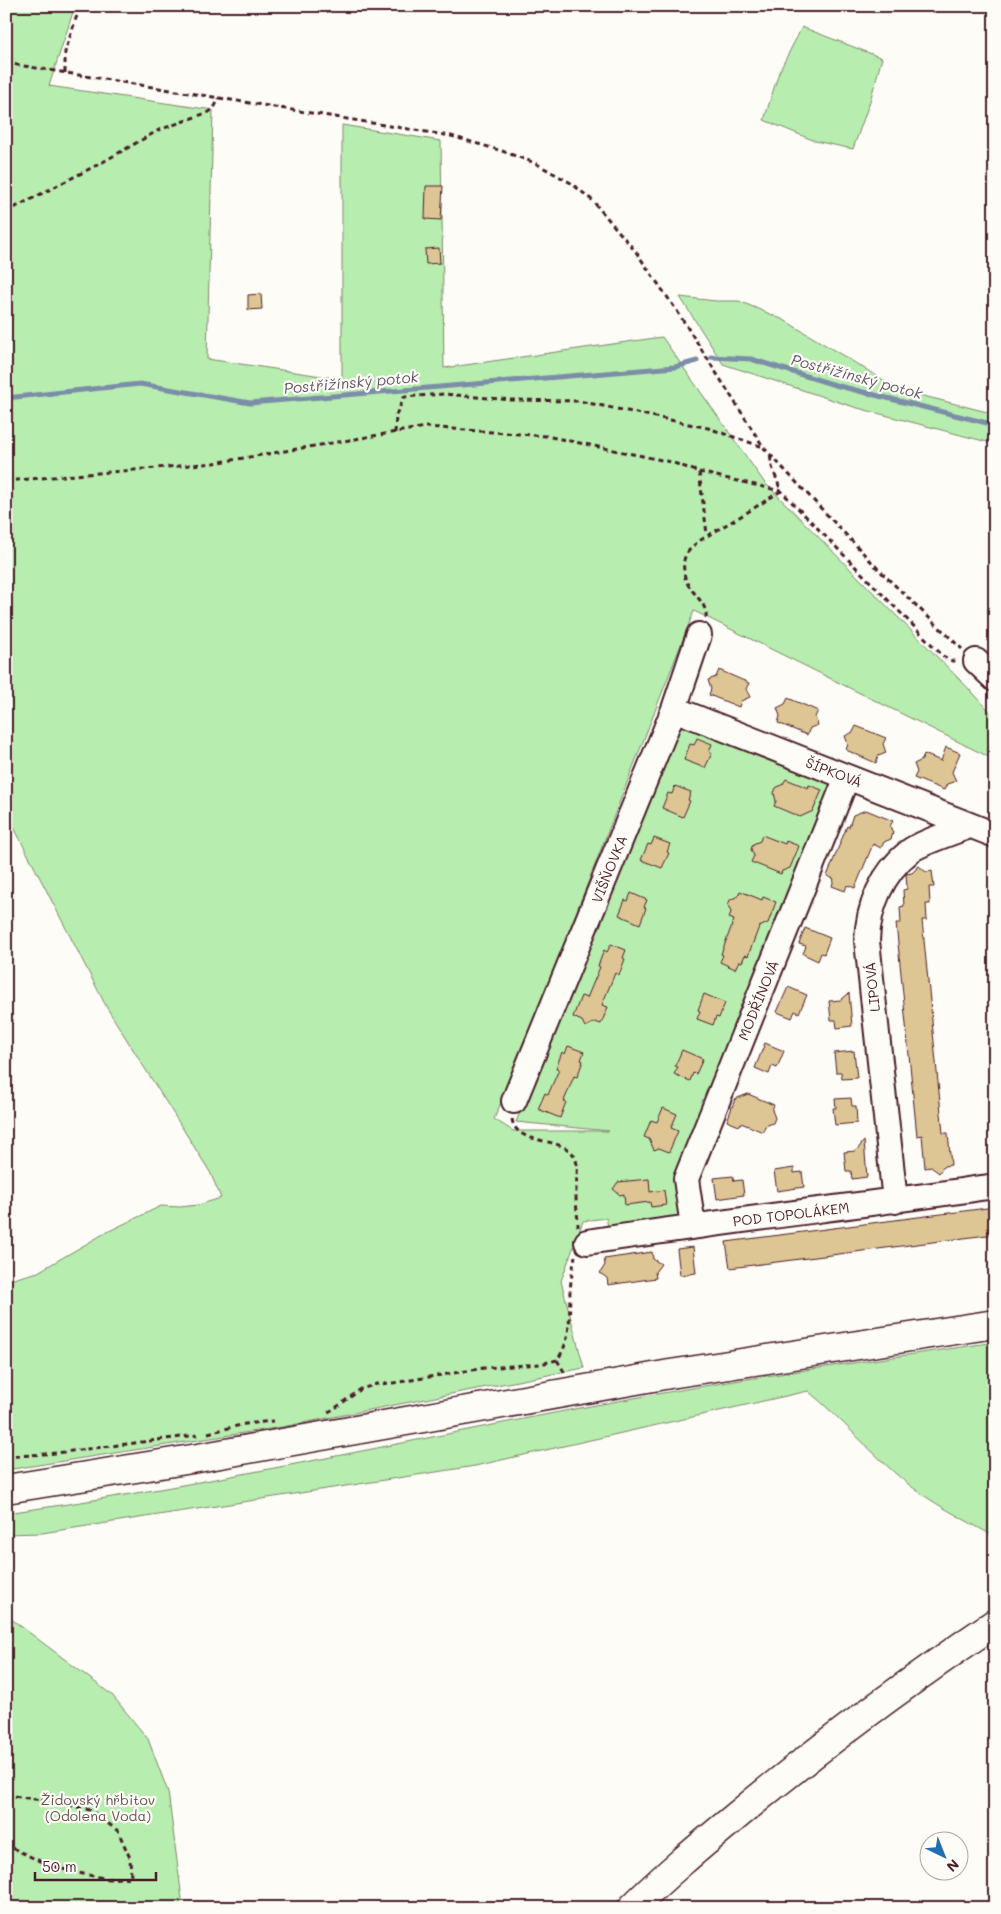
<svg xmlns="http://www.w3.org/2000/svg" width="1001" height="1914" viewBox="0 0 1001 1914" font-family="Mali,sans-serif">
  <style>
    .green { fill: #b7edaf; stroke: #80866d }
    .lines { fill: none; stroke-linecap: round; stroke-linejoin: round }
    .stream { stroke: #7b8da8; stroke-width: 5 }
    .building { fill: #dec594; stroke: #4a1f2b }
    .minor-casing { stroke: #4a1f2b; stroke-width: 28 }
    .major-casing { stroke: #4a1f2b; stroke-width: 31 }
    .path { stroke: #4a1f2b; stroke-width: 3; stroke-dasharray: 5 4; stroke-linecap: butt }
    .minor { stroke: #fdfcf7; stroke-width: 24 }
    .major { stroke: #fdfcf7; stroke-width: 28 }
    .labels { text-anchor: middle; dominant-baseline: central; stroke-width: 4.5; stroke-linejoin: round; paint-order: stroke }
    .street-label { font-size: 14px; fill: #4a1f2b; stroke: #fdfcf7 }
    .park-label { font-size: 14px; fill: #65524c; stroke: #fdfcf7 }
    .water-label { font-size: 15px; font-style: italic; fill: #63566a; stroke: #fdfcf7 }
  </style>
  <rect width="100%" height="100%" fill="#fdfcf7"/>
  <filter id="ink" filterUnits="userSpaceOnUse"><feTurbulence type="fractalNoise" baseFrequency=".02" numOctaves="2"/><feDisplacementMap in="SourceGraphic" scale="10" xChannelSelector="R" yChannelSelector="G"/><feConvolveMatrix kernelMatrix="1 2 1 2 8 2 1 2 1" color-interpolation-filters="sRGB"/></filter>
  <g filter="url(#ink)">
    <path class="green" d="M6 6H75L49 86 213 110 207 359 342 379V125L441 141 444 368 662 337 764 482 975 695 995 717V750L989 757 694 611 514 1072 494 1119 513 1131H609L516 1122 676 726 683 721 837 779 677 1168 683 1210 678 1218 609 1231 606 1218 583 1221 561 1281 584 1368 282 1427 6 1470V1281L38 1272 105 1233 161 1206 180 1207 198 1205 221 1198 210 1172 107 1008 6 812Z
      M802 27 882 58 870 101 853 149 815 141 764 120 779 72Z
      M680 297 716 301H739L784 320 900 390 995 414V444L854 407 723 364Z
      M995 1342V1537C964 1519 931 1503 903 1480 870 1452 842 1419 808 1391L475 1466 42 1533 6 1534V1513C204 1486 400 1442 596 1405 728 1380 862 1362 995 1342Z
      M6 1615 112 1695 148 1739 168 1792 182 1899 178 1908H6Z"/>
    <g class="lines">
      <path class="stream" d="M711 357 751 359 835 385 995 425
        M6 398 140 384 250 403 675 367 697 361"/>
    </g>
    <path class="building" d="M426 186H443L441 220 425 219Z
      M439 248 440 263 426 264 425 249Z
      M261 294 262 309 248 310V295Z
      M719 670 749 683 746 689 750 697 741 701 739 707 709 695 711 689 708 680 716 677Z
      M788 698 818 711 815 717 818 725 810 728 807 735 778 723 780 716 777 708 785 704Z
      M856 726 886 738 883 744 886 753 878 756 876 763 846 750 848 744 845 736 853 732Z
      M697 738 712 744 709 752 712 753 705 768 684 760 690 744 694 745Z
      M946 747 960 753 952 772 956 781 947 784 944 790 914 778 917 772 914 764 922 760 924 754 941 761Z
      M786 779 808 788 809 785 822 790 813 811 800 817 774 806 776 801 774 793 776 788 783 784Z
      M675 786 691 792 688 800 690 801 683 817 662 808 668 793 672 794Z
      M866 810 893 821 890 826 893 833 891 839 884 842 881 848 873 844 855 888 847 885 845 891 832 886 834 879 827 876 847 826 849 827 853 815Z
      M762 835 785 844 786 841 799 846 790 868 782 871 781 874 751 862 754 856 751 849 753 844 760 841Z
      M654 838 670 844 667 852 669 853 662 868 641 860 648 844 651 845Z
      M919 866 926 872 932 871 934 887H929L930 904H926L927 920H922L943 1133H948L951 1165 944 1166 939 1173 931 1167 925 1168 922 1135 917 1136 896 923H901L900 907 904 906 903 890 907 889 906 874 912 873Z
      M740 891 762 900 763 897 776 902 768 923 759 927 748 956 745 955 742 962 739 961 735 969 720 962 723 955 721 954 734 920 729 918 731 912 728 905 730 900 738 896Z
      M631 893 647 900 644 907 646 908 640 924 619 915 625 900 628 901Z
      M805 928 830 938 824 954 821 953 818 961 803 954 806 946 799 944Z
      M611 944 626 950 623 958 625 959 619 975 615 973 602 1005 608 1007 601 1024 595 1022 585 1027 582 1021 573 1017 581 996 587 998 600 967 598 966 604 950 607 952Z
      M788 987 807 995 799 1013 795 1011 792 1018 777 1012Z
      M849 993 852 1026 837 1028 836 1020H831L829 1001 841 1000Z
      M704 994 725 1003 719 1018 716 1017 713 1025 697 1019 700 1011 698 1010Z
      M765 1043 784 1051 777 1068 772 1066 769 1074 755 1068Z
      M568 1046 584 1052 581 1060 583 1061 577 1077 574 1076 564 1101 566 1102 560 1118 538 1109 545 1093 548 1095 559 1069 556 1068 562 1052 565 1054Z
      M682 1050 703 1059 696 1074 693 1073 690 1081 674 1074 678 1067 675 1066Z
      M854 1051 857 1078 842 1079 841 1072H836L834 1053Z
      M748 1094 774 1105 772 1110 775 1118 773 1123 765 1126 763 1132 741 1123 739 1126 727 1121 735 1099Z
      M851 1098 852 1106H856L857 1123 835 1125 833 1108H836L835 1099Z
      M663 1108 677 1114 671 1128 678 1131 669 1152 659 1148 654 1150 649 1139 644 1137 651 1120 657 1122Z
      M864 1141 867 1177 852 1179 851 1171H846L844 1152 856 1151Z
      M794 1168V1173L802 1172 804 1187 777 1191 774 1171Z
      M733 1176 734 1181 742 1180 744 1195 717 1199 714 1178Z
      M649 1179 650 1192 664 1190 666 1205 651 1207 650 1202 625 1205 624 1194 620 1195 613 1189 618 1182Z
      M995 1207V1234L730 1268 726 1242Z
      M693 1247 696 1273 680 1275 677 1249Z
      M652 1252 653 1259 661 1264 655 1272 656 1278 608 1285 607 1278 600 1273 605 1265 604 1259Z"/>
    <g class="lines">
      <g class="minor-casing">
        <path id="minor" d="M976 661 995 679
          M674 709 995 835
          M514 1101 674 709 699 635
          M895 1201 867 941C868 907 882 873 910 851 920 843 956 831 970 826
          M693 1226 686 1179 847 777
          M587 1242C722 1221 859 1206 995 1186"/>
      </g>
      <g class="major-casing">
        <path id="major" d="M6 1489 198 1458 670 1374 995 1324
          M632 1908C664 1876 699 1847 734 1818 818 1748 905 1684 995 1623"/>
      </g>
      <path class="path" d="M6 63 451 136 502 151 535 163 571 183 592 200 636 252 677 311 764 448 883 574 962 649
        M65 73V52L80 6
        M6 212 101 163 159 130 209 112 214 108 220 97
        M395 433 396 415 404 397 444 394 511 400 579 401 708 428 763 447
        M699 472 781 491 943 656 952 661H958
        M6 481 214 463 426 427 546 436 671 462 699 472 707 534
        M706 618C708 602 689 592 685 578 684 571 682 561 686 555 693 542 710 535 722 527 742 516 762 503 781 491L772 467 770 455
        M512 1119C516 1146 559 1136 573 1154 581 1164 575 1184 576 1196 576 1207 578 1216 578 1227
        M557 1360 565 1373
        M328 1412 334 1409 361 1389 377 1384 393 1383 484 1368 540 1364 557 1360C572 1340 569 1315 570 1291 571 1279 573 1267 575 1256
        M208 1433 245 1424 273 1421
        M6 1457 56 1453 197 1435
        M6 1795 56 1802 90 1810 118 1831 130 1858 131 1877 108 1879 74 1872 48 1865 6 1845"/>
      <use href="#minor" class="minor"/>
      <use href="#major" class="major"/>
    </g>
  </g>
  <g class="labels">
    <g class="street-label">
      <text transform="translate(834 772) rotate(21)">ŠÍPKOVÁ</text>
      <text transform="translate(609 869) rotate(-68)">VIŠŇOVKA</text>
      <text transform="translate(872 987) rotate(-96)">LIPOVÁ</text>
      <text transform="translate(758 1000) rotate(-68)">MODŘÍNOVÁ</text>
      <text transform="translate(791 1214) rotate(-7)">POD TOPOLÁKEM</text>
    </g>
    <g class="park-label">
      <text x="98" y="1799">Židovský hřbitov<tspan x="98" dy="16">(Odolena Voda)</tspan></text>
    </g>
    <g class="water-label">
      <text transform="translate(857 376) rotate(15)">Postřižínský potok</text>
      <text transform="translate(351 382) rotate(-5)">Postřižínský potok</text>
    </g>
  </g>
  <rect width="1001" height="1914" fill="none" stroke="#fdfcf7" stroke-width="25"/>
  <rect x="12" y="12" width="976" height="1889" fill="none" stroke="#4a1f2b" stroke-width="2" filter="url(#ink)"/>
  <g transform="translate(944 1856) rotate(137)"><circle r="24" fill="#fdfcf7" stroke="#b5a4a5"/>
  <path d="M0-4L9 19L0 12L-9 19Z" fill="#1f6fb2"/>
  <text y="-8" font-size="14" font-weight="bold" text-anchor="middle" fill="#4a1f2b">N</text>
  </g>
  <path d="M35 1872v8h121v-8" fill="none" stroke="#4a1f2b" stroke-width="2.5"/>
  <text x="42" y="1872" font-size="15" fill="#4a1f2b" stroke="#fdfcf7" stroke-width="4" paint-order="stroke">50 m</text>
</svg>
